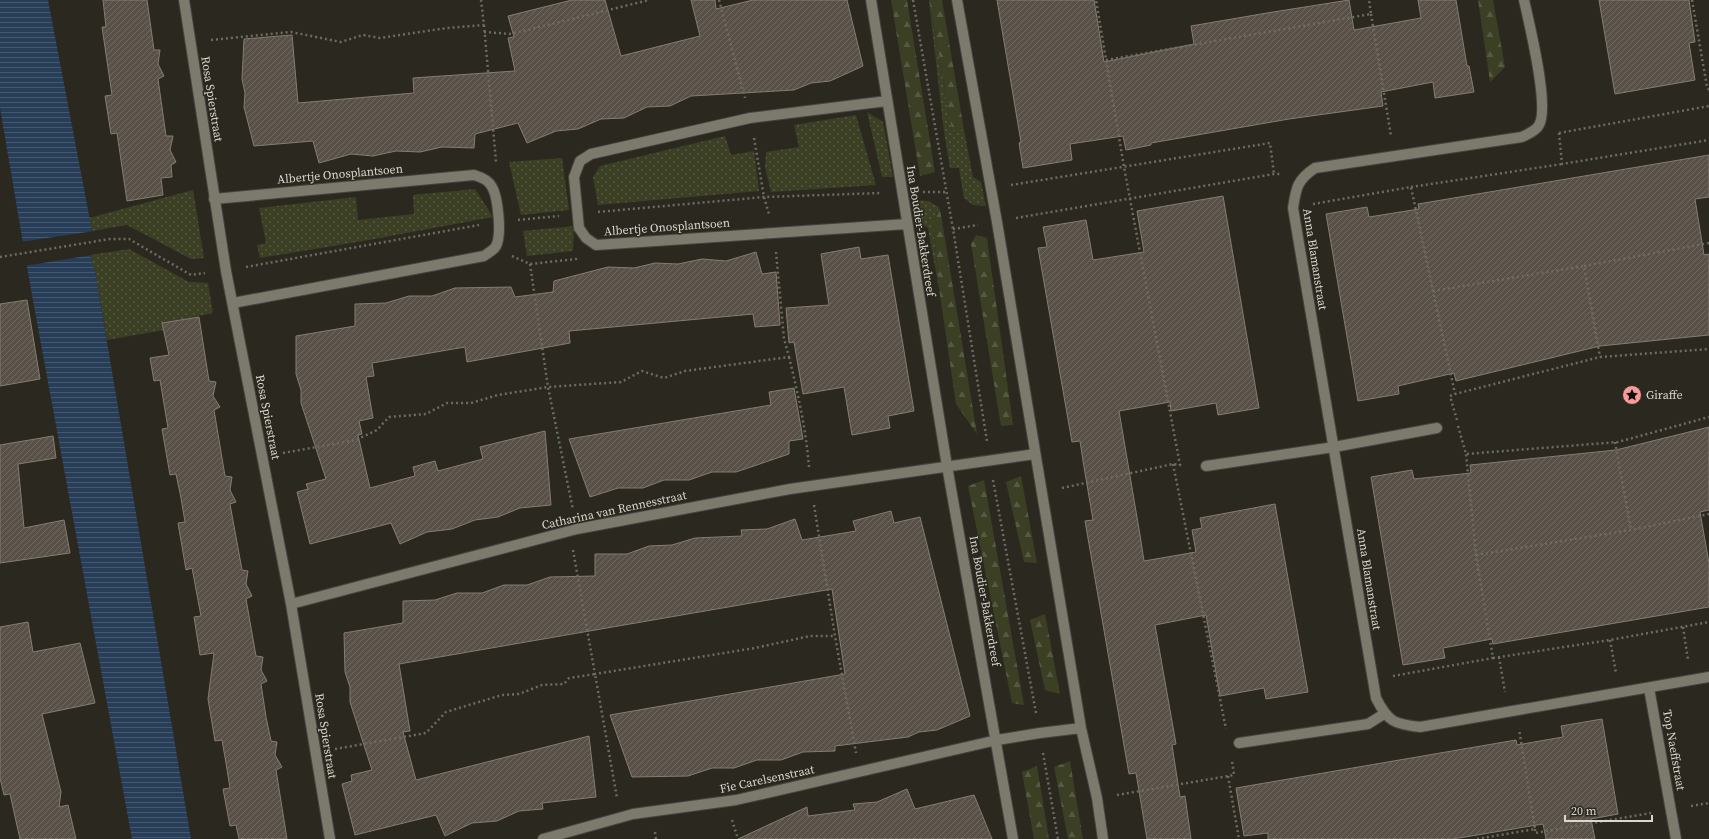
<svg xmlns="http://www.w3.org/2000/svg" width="1709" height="839" viewBox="0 0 1709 839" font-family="'Source Serif 4',serif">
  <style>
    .green { fill: url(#green-dots) }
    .forest { fill: url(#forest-firs) }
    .water { fill: url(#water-rules) }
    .pier { fill: #2b291f }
    .building { fill: url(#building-hatch); stroke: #857c73 }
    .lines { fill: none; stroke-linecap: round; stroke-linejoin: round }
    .lane-casing { stroke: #47443c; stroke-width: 12 }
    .street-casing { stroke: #47443c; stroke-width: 12 }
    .path { stroke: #6d6c63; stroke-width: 2.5; stroke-dasharray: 2 3; stroke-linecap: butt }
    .lane { stroke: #7c796d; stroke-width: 10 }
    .street { stroke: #7c796d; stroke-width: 10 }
    .labels { text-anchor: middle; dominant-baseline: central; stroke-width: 3; stroke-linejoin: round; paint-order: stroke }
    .street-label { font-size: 12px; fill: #d8d7d0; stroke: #2b291f }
    .poi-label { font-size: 12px; fill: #d8d7d0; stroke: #2b291f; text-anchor: start }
  </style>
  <defs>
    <pattern id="green-dots" width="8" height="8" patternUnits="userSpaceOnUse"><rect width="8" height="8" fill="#3b3f24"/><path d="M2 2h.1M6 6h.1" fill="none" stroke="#575a43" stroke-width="1.8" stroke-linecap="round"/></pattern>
    <pattern id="forest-firs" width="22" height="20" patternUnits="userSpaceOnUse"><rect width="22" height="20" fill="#3b3f24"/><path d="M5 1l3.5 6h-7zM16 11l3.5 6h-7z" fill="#575a43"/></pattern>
    <pattern id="water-rules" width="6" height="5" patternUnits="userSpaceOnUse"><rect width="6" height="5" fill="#283d57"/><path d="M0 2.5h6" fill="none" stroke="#46586e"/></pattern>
    <pattern id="building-hatch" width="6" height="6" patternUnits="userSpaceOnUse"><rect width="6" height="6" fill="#595148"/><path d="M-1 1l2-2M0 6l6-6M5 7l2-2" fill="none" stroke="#706961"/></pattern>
  </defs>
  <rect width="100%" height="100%" fill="#2b291f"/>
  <path class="green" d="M929 1 952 130H964L973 177 981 182 986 206 973 205 964 198 959 168H950L944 132Z
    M867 112 883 122 893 177H882Z
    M856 115 876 185 771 192 765 167 766 152 799 147 794 125Z
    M725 136 731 155 754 151 759 191 598 205 593 177 600 166Z
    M562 158 569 210 521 215 509 162Z
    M475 189 493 217 369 240 260 258 257 245 266 243 259 208 356 197 358 220 414 214 413 195Z
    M193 190 204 258 191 259 127 225 92 231 89 218Z
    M916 200 928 201 939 207 933 224 940 295 928 228 918 222Z
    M574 226 573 251 527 256 523 231Z
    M129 249 189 282 208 283 213 313 163 323 164 330 107 340 95 271 90 255Z"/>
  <path class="forest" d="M891 0H907L935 172 920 176Z
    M929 0H942L964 130H952Z
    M1478 0H1493L1505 67 1490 82Z
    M939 207 941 215 977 434 956 404 940 295 933 224Z
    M976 235 987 238 1013 425 1001 426 971 244Z
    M1021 476 1037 563 1024 562 1006 482Z
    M984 480 1024 705 1012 703 968 486Z
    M1045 614 1060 694 1045 690 1030 620Z
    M1070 761 1083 839H1068L1054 767Z
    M1037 766 1049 839H1034L1022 772Z"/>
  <path class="water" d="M0 0H48L92 231 90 255 95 271 191 839H132L30 284 0 108Z"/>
  <path class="pier" d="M94 231 92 255 24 266 21 242Z"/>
  <path class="building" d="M103 0H147L154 50H160L158 64 164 76 158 79 166 136H173L170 150 176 162 171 165 172 177 161 178 163 195 127 201 117 133 111 134 105 96 112 95 102 27H106Z
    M572 0H605L621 56 700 36 691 0H715L716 9 753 0H847L863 66 830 81 811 83 794 90 691 96 670 106 647 107 624 118 601 119 578 129 556 131 527 143 518 123 475 134 474 148 442 147 420 152 396 151 373 156 351 154 319 163 313 141 254 146 244 107 245 93 242 79 244 39 292 35 298 103 414 93 413 78 515 71 508 38 514 37 508 16Z
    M997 0H1094L1104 62 1194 44 1191 26 1267 13 1349 0 1354 30 1421 18 1418 0H1456L1467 66H1469L1474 92 1435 98 1433 82 1381 92 1383 106 1289 119 1151 143V145L1126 150 1123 136 1070 144 1072 160 1023 168 1019 143 1021 142Z
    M1599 0H1689L1695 42 1689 43 1695 80 1615 94Z
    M1709 155V197L1695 199 1704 255 1709 254V335L1600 346 1456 381 1454 373 1398 386 1399 394 1358 401 1326 214 1367 207 1369 217 1419 209 1418 204Z
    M1223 196 1259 408 1218 415 1216 403 1171 411 1170 402 1119 411 1140 535 1144 561 1196 552 1192 530 1202 528 1200 518 1275 504 1308 692 1266 699 1264 688 1220 696 1206 615 1155 625 1176 744 1172 745 1180 797 1185 796 1191 839H1147L1136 773 1129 774 1085 521 1093 520 1083 461 1080 441 1072 442 1038 248 1047 247 1043 227 1086 220 1093 260 1144 252 1137 211Z
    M859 247 861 259 888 255 914 411 888 416 890 428 852 435 844 387 803 394 794 342 789 343 786 308 829 305 821 254Z
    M756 252 762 274 776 272 780 325 755 327 753 314 591 329 569 331 570 343 467 362 465 347 372 363 374 376 366 377 373 418 359 421 362 434 358 435 370 488 415 476 413 467 435 461 438 471 483 459 480 447 545 431 551 505 520 508 498 517 475 520 452 529 427 532 400 544 391 523 310 544 297 492 308 489 306 484 326 479 301 403V390L296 374V336L355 326V304L386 303 409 296H432L455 288 511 287 515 297 553 292 554 281 608 267 634 268 655 263 678 264 702 259 726 261Z
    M27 300 40 379 0 386V304Z
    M199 317 209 381 216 382 213 396 220 407 214 410 225 476 232 477 230 490 236 502 230 504 242 570 248 571 246 584 252 596 246 599 256 656 263 657 261 670 267 681 261 684 266 717 271 741 277 742 275 755 282 767 276 770 287 839H239L236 825 230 826 223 789 230 788 226 763 222 740 215 741 208 699 214 653 200 655 194 617 201 616 192 568 186 570 178 523 185 522 181 498 176 474 170 475 162 429 168 428 160 380 154 381 150 358 169 355 162 323Z
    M794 388 803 439 789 441V454L736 472H712L689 480H664L643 488H618L590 497 569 439 771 405 769 392Z
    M1709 427V510L1700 512 1709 563V607L1493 644 1492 639 1443 648 1445 658 1403 665 1371 477 1412 470 1414 479 1471 473 1470 465 1616 450Z
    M53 436 56 458 18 464 24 528 64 520 70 553 0 563V445Z
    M891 511 894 523 920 517 970 716 937 730 919 732 908 737 835 746V751L803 752 781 760H757L734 768H712L688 776 632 777 610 715 845 674 832 589 399 664 410 731 403 732 416 780 589 736 596 797 542 803 543 809 519 811 497 821 472 823 445 836 436 815 355 835 342 784 352 781 351 775 372 770 350 702V687L345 672 344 633 403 623V601L435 600 457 593H482L504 585H527L550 577 595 576V554H627L649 546 672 545 695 538 742 536 741 530 767 529 795 519 802 540 856 531 853 521Z
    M28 622 33 652 80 643 95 703 42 714 61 792 59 807 68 805 76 839H20L10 794 4 795 0 778V627Z
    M1602 719 1618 814 1591 819 1595 839H1546L1543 824 1453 839H1268V833L1244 836 1236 788 1516 740 1517 745 1563 737 1561 726Z
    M907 789 915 809 974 795 992 839H738L807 807 808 816 855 810 853 804 877 802Z"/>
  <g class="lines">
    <g class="lane-casing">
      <path id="lane" d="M1206 466 1334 447 1437 428
        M1239 743 1368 724 1384 714"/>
    </g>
    <g class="street-casing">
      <path id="street" d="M184 0 226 271 291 604 330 839
        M871 0 947 466 1013 839
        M957 0 997 222 1081 728 1097 798 1103 839
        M1524 0C1529 23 1550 107 1539 125 1536 131 1528 134 1522 137L1315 168C1297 180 1296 188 1293 208L1376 698C1388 722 1394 724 1420 727L1709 677
        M887 101 750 118 591 154 580 161 574 177 579 228 586 238 596 245 907 224
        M214 199 474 175C481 177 489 180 492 187 498 197 502 235 496 246 494 250 488 253 484 256L233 303
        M291 604 577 529 790 489 1035 454
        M1649 688 1676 839
        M543 839 633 814 736 800 997 740 1040 733 1081 728"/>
    </g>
    <path class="path" d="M719 0 745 98
      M913 0 953 229 987 441
      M1692 0 1707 87 1709 90
      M1371 14 1391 136
      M484 25 496 162
      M484 32 511 34 649 0
      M211 40 291 32 341 42 363 35 380 38 447 28 484 25 481 0
      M1106 60 1371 14 1369 0
      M1559 133 1562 164 1709 140
      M1559 133 1709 106
      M754 138 764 197 769 214
      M1011 185 1270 143 1274 174
      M1411 187 1562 164
      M923 192H946
      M1313 204 1411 187 1455 394
      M598 212 764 197 882 193
      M1016 218 1274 174H1282
      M518 220 559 216
      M953 229 978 225
      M512 256 530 264 576 259 579 257
      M0 257 110 239H129L191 275 205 273
      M530 264 548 387 573 510
      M1584 266 1709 243
      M246 267 479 225
      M1433 291 1584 266 1600 357
      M789 357C798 394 806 429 809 467
      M1457 420 1450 396 1455 394 1600 357 1709 349
      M1458 426 1466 454 1618 442 1709 417
      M1615 442 1631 530
      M283 453 356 440 377 430 389 417 426 414 447 403H471L498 395 548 387 621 382 642 371 664 378 685 371 789 357 784 339 776 252
      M1173 464 1226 729
      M993 480 1036 713
      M1062 488 1173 464 1180 465 1124 167 1096 0
      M814 505 835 636 856 753
      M573 550 595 674 755 648 810 636H835
      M1476 555 1631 530 1709 514
      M1683 627 1688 660
      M1610 640 1616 673
      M1499 657 1505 692
      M1493 658 1610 640 1709 622
      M1393 676 1493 658 1476 555 1466 454
      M335 749 426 733 446 712 502 695 519 694 542 685 564 684 569 678 595 674 617 798
      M1043 753 1058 839
      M1228 776 1239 839
      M1117 795 1234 775 1232 761
      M1691 806 1709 803
      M732 820 738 839
      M1535 829V833L1651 813
      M655 832 656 839
      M1477 839 1535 829 1519 729"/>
    <use href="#lane" class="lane"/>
    <use href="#street" class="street"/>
  </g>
  <defs>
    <g id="sight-disc" transform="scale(1)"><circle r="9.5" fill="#f59b98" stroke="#2b291f"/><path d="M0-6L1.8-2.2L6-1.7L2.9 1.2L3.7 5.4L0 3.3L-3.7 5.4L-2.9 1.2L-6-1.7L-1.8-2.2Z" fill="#111"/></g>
  </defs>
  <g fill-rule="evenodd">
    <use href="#sight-disc" x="1632" y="395"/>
  </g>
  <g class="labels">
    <g class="street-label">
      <text transform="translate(212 99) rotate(81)">Rosa Spierstraat</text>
      <text transform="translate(340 174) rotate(-5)">Albertje Onosplantsoen</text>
      <text transform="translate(667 227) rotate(-4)">Albertje Onosplantsoen</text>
      <text transform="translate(921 231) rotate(81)">Ina Boudier-Bakkerdreef</text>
      <text transform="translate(1315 259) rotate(81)">Anna Blamanstraat</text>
      <text transform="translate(268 417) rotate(79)">Rosa Spierstraat</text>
      <text transform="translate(614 510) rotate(-12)">Catharina van Rennesstraat</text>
      <text transform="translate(1369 579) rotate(81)">Anna Blamanstraat</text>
      <text transform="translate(985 601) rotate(80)">Ina Boudier-Bakkerdreef</text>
      <text transform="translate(326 736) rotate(81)">Rosa Spierstraat</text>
      <text transform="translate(1674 750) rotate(80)">Top Naeffstraat</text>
      <text transform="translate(767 779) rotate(-12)">Fie Carelsenstraat</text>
    </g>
    <g class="poi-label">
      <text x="1646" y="395">Giraffe</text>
    </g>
  </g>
  <path d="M1565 815v6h87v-6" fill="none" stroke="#d8d7d0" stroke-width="2"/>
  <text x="1571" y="815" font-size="12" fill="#d8d7d0" stroke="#2b291f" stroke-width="3" paint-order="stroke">20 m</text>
</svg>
